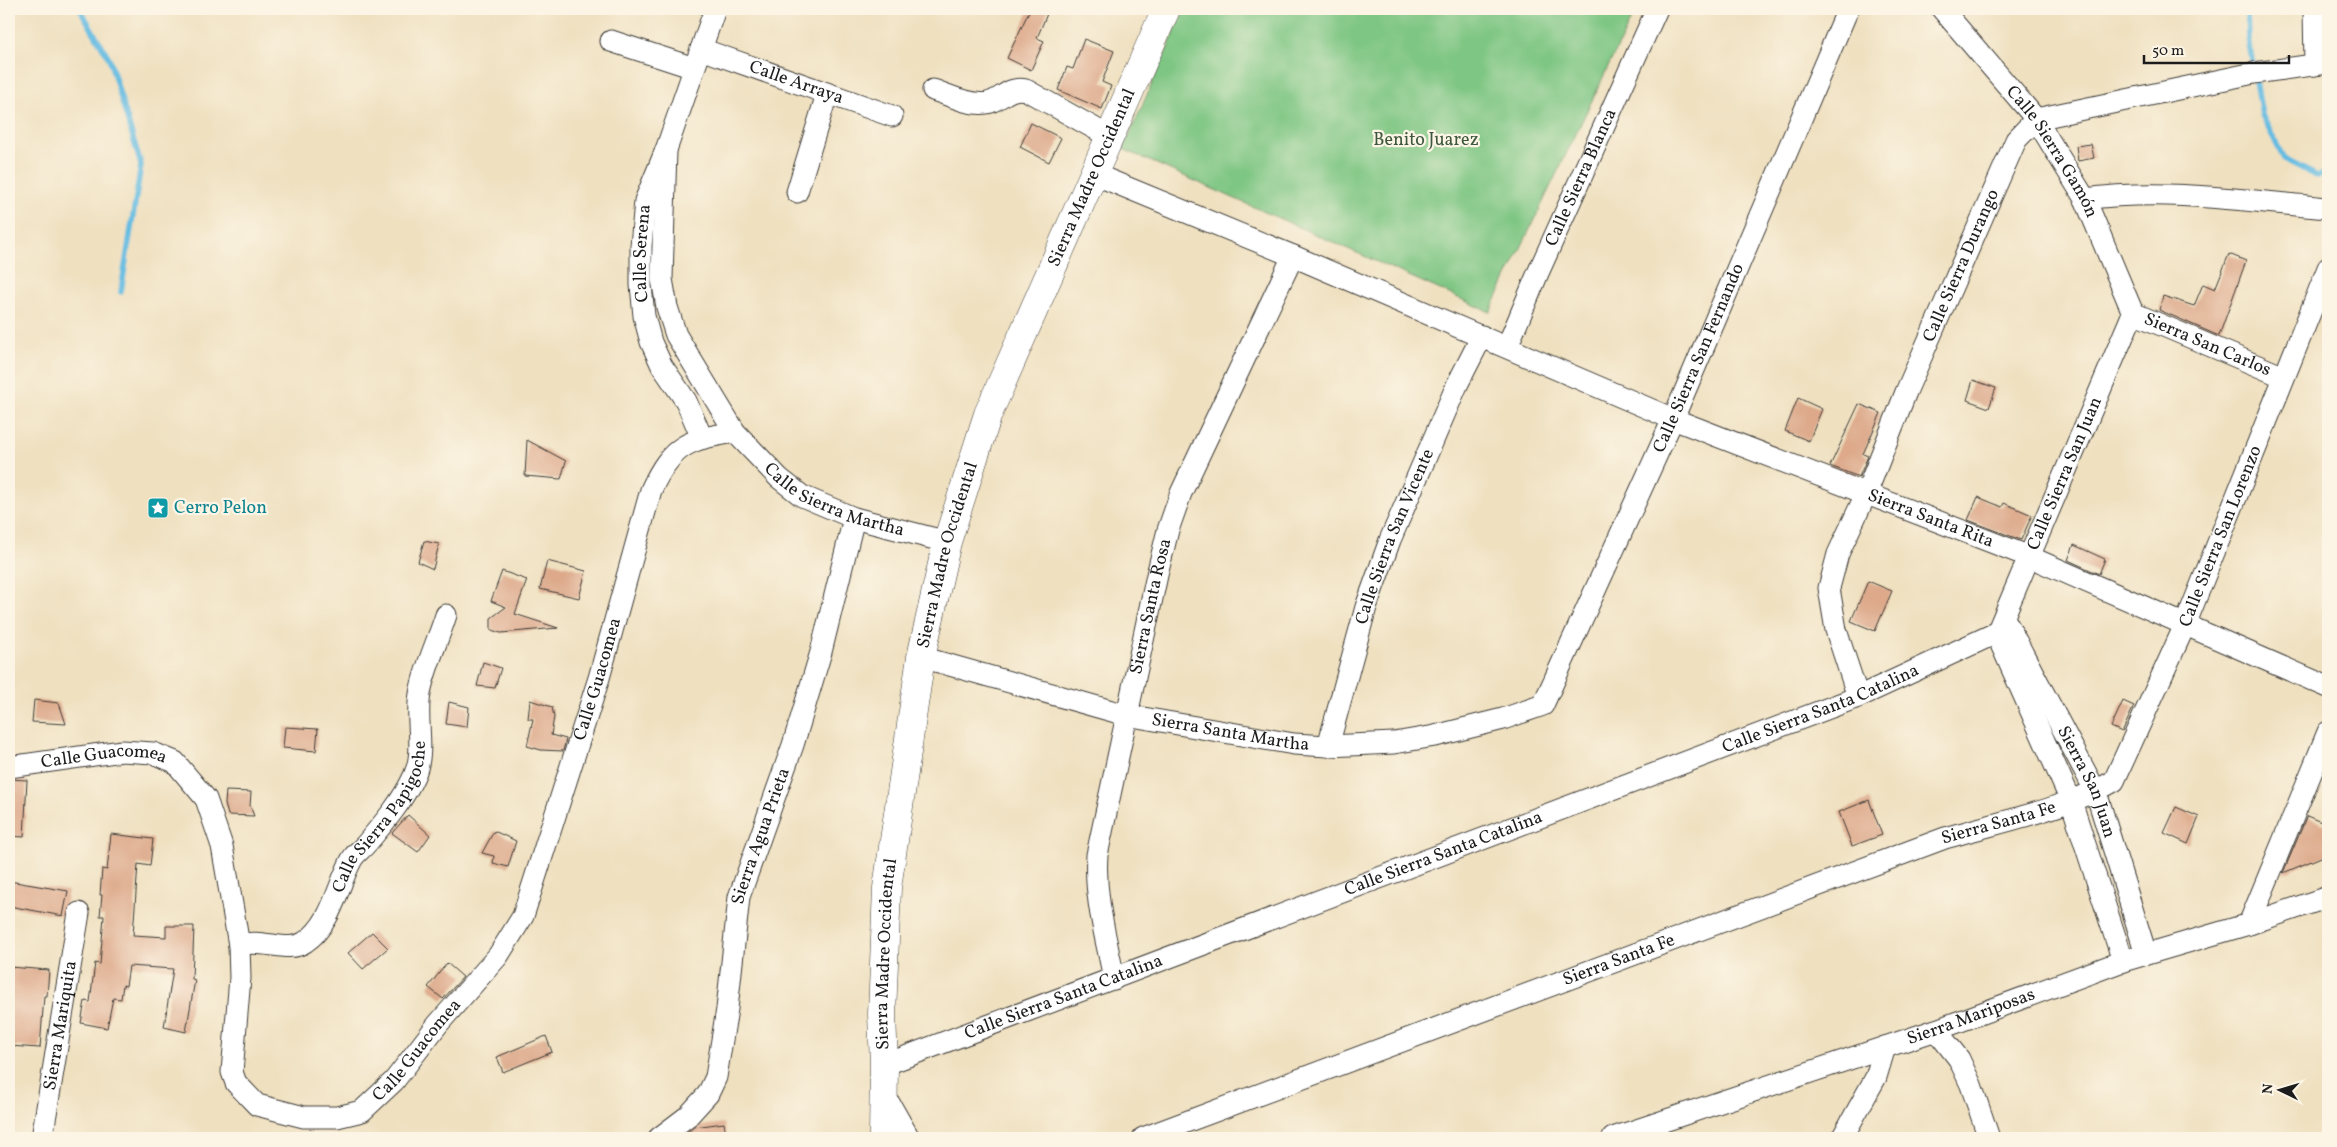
<svg xmlns="http://www.w3.org/2000/svg" width="2337" height="1147" viewBox="0 0 2337 1147" font-family="Vollkorn,serif">
  <style>
    .green { fill: #7ec683; stroke: #4d7150 }
    .lines { fill: none; stroke-linecap: round; stroke-linejoin: round }
    .stream { stroke: #65bce2; stroke-width: 5.5 }
    .building { fill: #dda98a }
    .minor-casing { stroke: #3c3935; stroke-width: 23 }
    .tertiary-casing { stroke: #3c3935; stroke-width: 29 }
    .minor { stroke: #fff; stroke-width: 21 }
    .tertiary { stroke: #fff; stroke-width: 28 }
    .labels { text-anchor: middle; dominant-baseline: central; stroke-width: 4.5; stroke-linejoin: round; paint-order: stroke }
    .street-label { font-size: 18px; fill: #1c1c1c; stroke: #fcf5e5 }
    .park-label { font-size: 18px; fill: #3e5840; stroke: #fcf5e5 }
    .culture-label { font-size: 18px; fill: #0d838f; stroke: #fcf5e5; text-anchor: start }
  </style>
  <rect width="100%" height="100%" fill="#fcf5e5"/>
  <filter id="ink" filterUnits="userSpaceOnUse"><feTurbulence type="fractalNoise" baseFrequency=".02" numOctaves="2"/><feDisplacementMap in="SourceGraphic" scale="10" xChannelSelector="R" yChannelSelector="G"/><feConvolveMatrix kernelMatrix="1 2 1 2 8 2 1 2 1" color-interpolation-filters="sRGB"/></filter>
  <filter id="wash" filterUnits="userSpaceOnUse"><feTurbulence type="fractalNoise" baseFrequency=".0096" numOctaves="4" result="noise"/><feDisplacementMap in="SourceGraphic" scale="20" xChannelSelector="R" yChannelSelector="G"/><feGaussianBlur stdDeviation="1.12" result="paint"/><feColorMatrix in="noise" values="0 0 0 0 0 0 0 0 0 0 0 0 0 0 0 0 0 1.4 0 .05"/><feComposite in="paint" operator="in"/></filter>
  <g filter="url(#wash)">
    <rect width="100%" height="100%" fill="#efe0c0"/>
    <path class="green" d="M1185 9H1636L1490 312 1123 149Z"/>
    <g class="lines">
      <path class="stream" d="M80 9 109 58 141 165 121 292
        M819 9 822 10
        M2247 9 2248 38 2262 115 2284 159 2317 176 2328 172"/>
    </g>
    <g id="blocks">
      <path class="building" d="M1030 9H1049L1037 38 1044 41 1031 70 1007 58Z
        M1084 39 1114 51 1102 82 1111 86 1102 109 1058 90 1067 67 1073 69Z
        M1031 123 1061 138 1049 162 1020 147Z
        M2091 144 2094 158 2078 161 2076 146Z
        M2229 254 2246 261 2219 336 2159 310 2163 296 2194 306 2203 284 2215 289Z
        M1973 380 1996 388 1989 408 1967 400Z
        M1798 398 1822 409 1809 441 1785 431Z
        M1859 404 1881 413 1863 454 1868 456 1859 477 1830 466Z
        M527 440 566 461 561 479 525 476Z
        M1978 497 2002 507 2004 503 2032 515 2021 540 1968 520Z
        M424 541 439 544 433 569 418 562Z
        M2074 545 2105 559 2099 574 2068 560Z
        M547 561 586 571 579 598 540 589Z
        M502 571 527 580 515 614 558 628 501 633 491 630V618L506 607 491 601Z
        M1868 581 1892 591 1875 631 1851 621Z
        M483 662 501 668 495 688 477 686Z
        M34 700 59 703 66 724 32 722Z
        M530 700 552 707 554 717 551 735 566 739 563 751 541 750 527 746 533 719H528Z
        M2123 701 2134 706 2122 732 2111 727Z
        M449 702 469 707 467 727 446 724Z
        M285 727 318 729 316 751 283 748Z
        M9 779 27 780 24 837 9 836Z
        M226 791 251 792 250 806 254 816 228 815 225 804Z
        M1869 800 1882 835 1852 846 1839 812Z
        M2176 807 2199 817 2188 844 2164 833Z
        M408 815 430 835 418 852 392 833Z
        M2307 816 2328 825V850L2326 855 2283 873Z
        M494 831 516 841 508 867 493 863 494 856 482 853Z
        M111 834 153 839 150 866 138 864 133 935 166 937V926H194L192 979 195 980 186 1032 164 1027 173 969 129 966 126 986 123 985 121 999 113 998 107 1028 81 1023 85 1001 90 1002 95 963 100 964 104 916H100L102 895H100L102 869 107 870Z
        M9 881 68 891 63 916 9 906Z
        M372 932 388 948 363 969 348 953Z
        M447 963 463 977 443 999 428 987Z
        M9 967 49 970 47 996H44L40 1048 9 1046Z
        M546 1036 552 1052 503 1072 497 1057Z
        M724 1123 727 1138H681L694 1127Z"/>
    </g>
  </g>
  <g filter="url(#ink)">
    <use href="#blocks" fill-opacity="0" stroke="#3c3935" stroke-width="1"/>
    <g class="lines">
      <g class="minor-casing">
        <g id="minor">
          <path id="s1" d="M1942 9 2036 119 2085 199 2133 313"/>
          <path d="M2314 9 2315 65"/>
          <path d="M611 41 694 68"/>
          <path id="s2" d="M701 49 892 116"/>
          <path d="M933 90C949 95 970 106 987 103 1002 100 1008 86 1026 90L1110 137"/>
          <path id="s3" d="M666 150 662 279 667 307 676 335 735 432 779 478 802 496 854 518 947 542"/>
          <path id="s4" d="M1094 174 1293 256 1673 419 2030 557 2328 687"/>
          <path d="M797 192 827 94"/>
          <path d="M2085 199C2165 188 2248 201 2328 208"/>
          <path id="s5" d="M2133 313 2284 377"/>
          <path id="s6" d="M1507 347 1538 273 1657 9"/>
          <path id="s7" d="M702 438 686 401 662 366 651 342 644 316 641 285V246L645 201 666 150 715 9"/>
          <path id="s8" d="M2004 618 2096 792 2146 954"/>
          <path id="s9" d="M1998 630 2133 313"/>
          <path d="M1996 633 2071 801 2123 961"/>
          <path id="s10" d="M921 657 1126 715 1294 744 1328 746 1394 743 1435 736 1503 719 1543 705 1673 419 1848 9"/>
          <path id="s11" d="M1858 697 1836 630 1829 588 1838 554 1866 494 1906 392 2016 140 2036 119 2254 73 2328 63"/>
          <path id="s12" d="M1328 746 1366 607 1390 540 1457 385 1482 336"/>
          <path id="s13" d="M9 767 122 751 153 753 175 762 206 799 222 846 239 945 240 978 232 1072 236 1083 257 1105 304 1117H337L362 1111 394 1081 438 1024 498 956 523 916 599 678 651 490C672 444 688 440 735 432"/>
          <path d="M2249 924 2328 732"/>
          <path id="s14" d="M239 945C263 938 288 954 305 942 332 924 337 887 351 861 354 854 361 850 366 844 383 824 403 801 414 776 426 752 415 720 420 694 423 672 439 638 446 615"/>
          <path id="s15" d="M1114 979C1106 937 1094 897 1097 855L1157 575 1168 530 1181 493 1293 256"/>
          <path d="M1936 1030 1959 1059 1971 1085 1989 1138"/>
          <path id="s16" d="M884 1065 1858 697 1996 633"/>
          <path d="M884 1094 909 1138"/>
          <path id="s17" d="M42 1138 79 913"/>
          <path id="s18" d="M659 1138 688 1116 708 1094 716 1077 727 1009 739 897 793 745 821 652 854 518"/>
          <path id="s19" d="M1143 1138 1945 838C1999 822 2066 809 2114 781L2185 625 2328 268"/>
          <path id="s20" d="M1613 1138 1936 1030 2123 961 2249 924 2328 897"/>
          <path d="M1842 1138 1876 1077 1885 1047"/>
        </g>
      </g>
      <g class="tertiary-casing">
        <g id="tertiary">
          <path id="s21" d="M883 1138 884 1065 882 1014 887 888 921 657 947 542 988 414 1166 9"/>
        </g>
      </g>
      <use href="#minor" class="minor"/>
      <use href="#tertiary" class="tertiary"/>
    </g>
  </g>
  <defs>
    <g id="sight-square" transform="scale(1.125)"><rect x="-9" y="-9" width="18" height="18" rx="4" fill="#0f9aa8" stroke="#fcf5e5"/><path d="M0-6L1.8-2.2L6-1.7L2.9 1.2L3.7 5.4L0 3.3L-3.7 5.4L-2.9 1.2L-6-1.7L-1.8-2.2Z" fill="#fff"/></g>
  </defs>
  <g fill-rule="evenodd">
    <use href="#sight-square" x="158" y="508"/>
  </g>
  <g class="labels">
    <g class="street-label">
      <text stroke="none"><textPath href="#s2" startOffset="101">Calle Arraya</textPath></text>
      <text stroke="none"><textPath href="#s1" startOffset="181">Calle Sierra Gamón</textPath></text>
      <text stroke="none"><textPath href="#s6" startOffset="185">Calle Sierra Blanca</textPath></text>
      <text stroke="none"><textPath href="#s21" startOffset="994">Sierra Madre Occidental</textPath></text>
      <text stroke="none"><textPath href="#s7" startOffset="199">Calle Serena</textPath></text>
      <text stroke="none"><textPath href="#s11" startOffset="462">Calle Sierra Durango</textPath></text>
      <text stroke="none"><textPath href="#s5" startOffset="81">Sierra San Carlos</textPath></text>
      <text stroke="none"><textPath href="#s10" startOffset="1018">Calle Sierra San Fernando</textPath></text>
      <text stroke="none"><textPath href="#s9" startOffset="170">Calle Sierra San Juan</textPath></text>
      <text stroke="none"><textPath href="#s3" startOffset="424">Calle Sierra Martha</textPath></text>
      <text stroke="none"><textPath href="#s4" startOffset="905">Sierra Santa Rita</textPath></text>
      <text stroke="none"><textPath href="#s19" startOffset="1302">Calle Sierra San Lorenzo</textPath></text>
      <text stroke="none"><textPath href="#s12" startOffset="220">Calle Sierra San Vicente</textPath></text>
      <text stroke="none"><textPath href="#s21" startOffset="589">Sierra Madre Occidental</textPath></text>
      <text stroke="none"><textPath href="#s15" startOffset="380">Sierra Santa Rosa</textPath></text>
      <text stroke="none"><textPath href="#s13" startOffset="1146">Calle Guacomea</textPath></text>
      <text stroke="none"><textPath href="#s16" startOffset="1002">Calle Sierra Santa Catalina</textPath></text>
      <text stroke="none"><textPath href="#s10" startOffset="319">Sierra Santa Martha</textPath></text>
      <text stroke="none"><textPath href="#s13" startOffset="96">Calle Guacomea</textPath></text>
      <text stroke="none"><textPath href="#s8" startOffset="184">Sierra San Juan</textPath></text>
      <text stroke="none"><textPath href="#s14" startOffset="216">Calle Sierra Papigoche</textPath></text>
      <text stroke="none"><textPath href="#s19" startOffset="912">Sierra Santa Fe</textPath></text>
      <text stroke="none"><textPath href="#s18" startOffset="331">Sierra Agua Prieta</textPath></text>
      <text stroke="none"><textPath href="#s16" startOffset="598">Calle Sierra Santa Catalina</textPath></text>
      <text stroke="none"><textPath href="#s21" startOffset="184">Sierra Madre Occidental</textPath></text>
      <text stroke="none"><textPath href="#s19" startOffset="508">Sierra Santa Fe</textPath></text>
      <text stroke="none"><textPath href="#s16" startOffset="192">Calle Sierra Santa Catalina</textPath></text>
      <text stroke="none"><textPath href="#s20" startOffset="378">Sierra Mariposas</textPath></text>
      <text stroke="none"><textPath href="#s17" startOffset="114">Sierra Mariquita</textPath></text>
      <text stroke="none"><textPath href="#s13" startOffset="726">Calle Guacomea</textPath></text>
    </g>
    <g class="park-label">
      <text x="1426" y="140">Benito Juarez</text>
    </g>
    <g class="culture-label">
      <text x="174" y="508">Cerro Pelon</text>
    </g>
  </g>
  <rect width="2337" height="1147" fill="none" stroke="#fcf5e5" stroke-width="30"/>
  <g transform="translate(2280 1090) rotate(275)" stroke="#fcf5e5" stroke-width="4" paint-order="stroke">
  <path d="M0-4L9 19L0 12L-9 19Z" fill="#1c1c1c"/>
  <text y="-8" font-size="14" font-weight="bold" text-anchor="middle" fill="#1c1c1c">N</text>
  </g>
  <path d="M2144 55v8h145v-8" fill="none" stroke="#1c1c1c" stroke-width="2.5"/>
  <text x="2152" y="55" font-size="15" fill="#1c1c1c" stroke="#fcf5e5" stroke-width="4" paint-order="stroke">50 m</text>
</svg>
